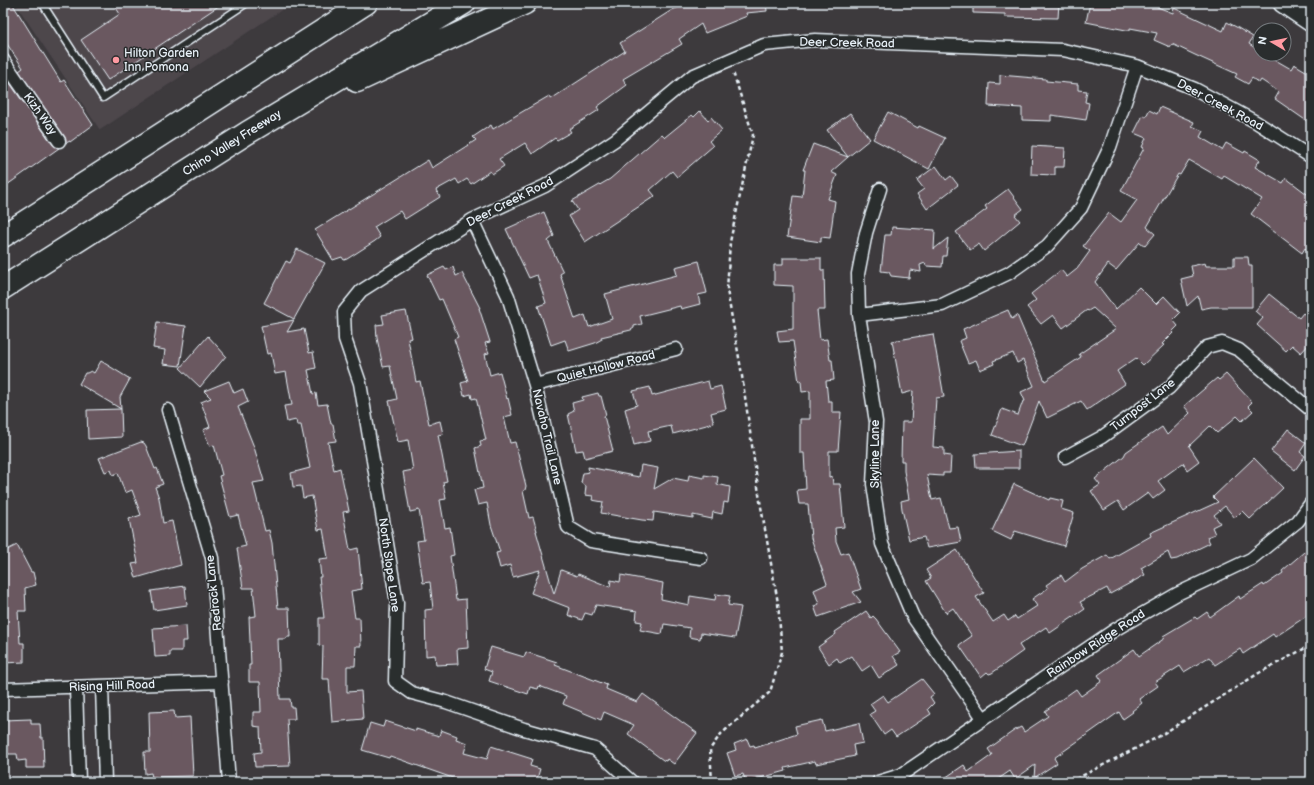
<svg xmlns="http://www.w3.org/2000/svg" width="1314" height="785" viewBox="0 0 1314 785" font-family="'Balsamiq Sans',sans-serif">
  <style>
    .built { fill: #4d464c }
    .building { fill: #6a5860; stroke: #e8f1f8 }
    .lines { fill: none; stroke-linecap: round; stroke-linejoin: round }
    .service-casing { stroke: #e8f1f8; stroke-width: 9 }
    .minor-casing { stroke: #e8f1f8; stroke-width: 15 }
    .primary-casing { stroke: #e8f1f8; stroke-width: 22 }
    .motorway-casing { stroke: #e8f1f8; stroke-width: 25 }
    .path { stroke: #e8f1f8; stroke-width: 2.5; stroke-dasharray: 4 3; stroke-linecap: butt }
    .service { stroke: #2a2d2e; stroke-width: 6 }
    .minor { stroke: #2a2d2e; stroke-width: 12 }
    .primary { stroke: #2a2d2e; stroke-width: 19 }
    .motorway { stroke: #2a2d2e; stroke-width: 22 }
    .poi-dot { fill: #ff9aa2; stroke: #2a2d2e; stroke-width: 1.5 }
    .labels { text-anchor: middle; dominant-baseline: central; stroke-width: 3; stroke-linejoin: round; paint-order: stroke }
    .street-label { font-size: 12px; fill: #e8f1f8; stroke: #2a2d2e }
    .poi-label { font-size: 12px; fill: #e8f1f8; stroke: #2a2d2e; text-anchor: start }
  </style>
  <rect width="100%" height="100%" fill="#3d3a3d"/>
  <filter id="ink" filterUnits="userSpaceOnUse"><feTurbulence type="fractalNoise" baseFrequency=".025" numOctaves="2"/><feDisplacementMap in="SourceGraphic" scale="8" xChannelSelector="R" yChannelSelector="G"/><feConvolveMatrix kernelMatrix="1 2 1 2 8 2 1 2 1" color-interpolation-filters="sRGB"/></filter>
  <g filter="url(#ink)">
    <path class="built" d="M15 3H292L100 130Z"/>
    <path class="building" d="M7 3H12L61 82 64 80 93 125 70 142V141L66 143 65 137 19 71 23 68 3 38V6Z
      M113 3H223L108 80 81 40 120 14Z
      M689 3H766L767 11 746 13 747 16 705 33 701 24 679 39 682 44 623 79 627 85 597 107 599 110 569 129 571 132 557 140 555 138 532 154 525 143 499 159 504 166 492 174 490 171 471 184 467 179 459 184 456 179 436 190 440 197 405 219 400 211 374 227 380 237 375 241 347 259 344 260 342 257 333 260 315 230 428 160 432 168 476 140 473 137 491 125 493 129 549 96 551 99 625 51 620 43 672 10Z
      M973 3H1059L1058 18 1005 17V14L973 13Z
      M1090 3H1147L1173 13 1174 8 1223 31 1227 22 1238 28 1253 37 1249 44 1260 51V54H1265L1291 69 1294 64 1311 74V124L1275 99 1279 92 1261 80 1259 83 1252 78 1248 84 1235 77 1237 74 1195 55 1172 44 1170 47 1154 40 1157 33 1130 28V30H1126L1086 22Z
      M1000 75 1046 79V81L1078 84V90L1087 91 1085 102 1089 103 1086 120 1051 115V121L1022 120V108L988 106 989 83 1000 84Z
      M7 79 53 145 59 148 7 185 3 178V82Z
      M1160 107 1194 122 1192 126 1203 131 1200 137 1222 150 1226 143 1244 153 1245 151 1260 160 1255 167 1283 183 1286 178 1311 197V254L1305 248 1302 253 1251 214 1262 199 1224 176 1222 179 1189 160 1180 175 1178 174 1147 227 1155 234 1145 246 1140 242 1116 270 1108 264 1095 282 1116 309 1139 287 1156 304 1164 296 1180 313 1173 320 1178 326 1172 332 1173 333 1162 344 1164 345 1143 365 1136 358 1117 371 1125 384 1087 410 1081 401 1047 418 1039 401 1022 446 992 435 1002 409 1018 415 1023 401H1025L1021 392 1034 386 1023 360 1017 363 1013 353 993 361 994 364 980 370 976 360 968 363 959 341 966 338 963 329 1008 310 1012 319 1017 315 1045 381 1081 357 1079 354 1116 329 1093 308 1088 311 1087 310 1063 328 1053 315 1041 324 1027 307 1036 300 1031 294 1061 270 1067 277 1077 269 1090 251 1083 246 1109 213 1121 222 1137 200 1121 191 1144 148 1142 147 1146 138 1134 133 1143 115 1146 117 1149 110 1157 114Z
      M700 111 708 120 711 117 722 130 709 141 713 146 677 177 672 171 650 190 655 196 585 242 569 216 578 210 572 201 610 179 662 134 665 137 692 115 694 117Z
      M888 112 918 128 919 126 945 138 929 169 873 139Z
      M850 113 870 139 848 157 827 130Z
      M813 144 848 157 831 172 837 175 828 199 835 201 833 216 830 238 821 237V242L787 237 793 196 802 197 805 170H803Z
      M1032 146 1065 148 1064 167H1055V175L1031 174Z
      M936 166 946 180 951 176 958 185 927 209 917 194 924 189 917 180Z
      M1008 189 1023 209 1015 215 1020 221 984 251 979 244 970 250 956 232 987 209 985 206Z
      M544 212 554 236 548 241 563 272 560 274 575 319 585 315 589 327 612 319 605 294 677 275 675 267 699 261 707 293 698 295 700 304 681 309 680 306 640 316 642 324 634 326V328L631 330 601 337 602 339 595 343 569 351 565 340 551 345 538 306 546 303 537 275 529 278 506 229Z
      M892 227 935 230 934 249 948 238 946 256H943L942 267 926 266 925 263 920 265 921 272 910 270 909 278 891 276 889 272 881 271 885 235H891Z
      M297 249 325 263 294 319 264 303 286 261 290 263Z
      M1234 257H1248L1249 266H1252V307H1211L1201 309 1198 296 1187 306 1181 279 1193 276 1191 266 1205 263 1206 266H1234Z
      M783 258H821V270H824L825 310H817L820 340 827 339 830 360H832L834 380 826 381 828 401H832V412H841L838 451H829V477L832 476 833 484H840L844 527 835 528 836 541 841 554 848 552 861 589 853 592 861 602 818 617 814 606 819 604 814 590 827 584 811 538 808 504H799L797 490 806 489 804 453H800V419H810V391L802 392 801 381 799 382 793 341 779 342 777 331 793 329V286L774 285V265H783Z
      M444 267 446 270 453 267 456 276 462 273 480 308H479L490 342 485 343 489 353 485 354 490 375 500 372 507 399 508 398 512 415 504 417 510 443 515 442 526 486 525 490 523 491 529 518 533 517 537 531H536L554 594 561 570 577 576 578 574 610 587 611 580 620 582 621 575 663 583 661 599 689 605 690 596 715 600 716 594 730 596 728 605 741 607 735 638 701 633 700 639 689 637 690 628 664 624 662 634 640 630 642 622 636 621 637 611 596 605 592 615 585 613 582 620 568 615 570 608 531 593 540 570 513 577 510 565 500 568 496 553 500 552 491 525 487 503 478 505 474 490 483 488 475 448 481 446 480 441 486 440 476 398 472 399 471 394 464 396 461 383 468 381 454 339 458 337 442 299 439 300 427 275Z
      M1269 294 1299 318 1303 313 1311 319V342L1301 353 1292 345 1286 351 1257 325 1263 318 1255 311Z
      M406 311 412 338 408 339 416 382 420 381 429 424 440 421 443 434 438 435 447 481 443 482 446 499 440 500 445 528 450 527 454 555 450 556 456 600 466 599 468 648 457 649 458 664 436 665 435 655 426 656 425 610 433 609 430 582 423 583 417 541 424 540 419 510 410 512 403 472 413 470 408 440 398 442 389 401 397 399 390 366 383 367 377 338 376 325 384 324 382 315Z
      M294 320 287 332 304 329 309 353 313 352 316 368 308 370 313 394 316 393 318 405 327 404 331 424H333L336 441 328 442 334 470 340 468 349 511 343 512 350 550 358 548 362 589 351 591 355 618H360L361 646H356L355 666H347V692L361 691 363 719 332 722 329 679H322L323 646 319 645V618H324L319 577H321L319 559 328 558 323 529 318 530 312 496 303 498 301 486 293 487 291 473 310 468 301 425H297L296 420 287 422 284 406 292 405 286 372 275 374 271 353 267 354 261 326Z
      M157 322 186 326 180 366 163 364 165 350 153 348Z
      M933 334 944 397 936 398 933 447 944 448V455L951 456 950 473H943V476L927 475 932 500 941 498 949 528 958 527 961 542 927 548 924 537 909 540 902 509 901 501 909 499 904 471V461H901L902 422H911L913 391 902 394 892 341Z
      M208 336 226 356 200 387 180 368Z
      M101 361 130 379 120 397 121 409 79 384 85 373H87L91 371 94 373Z
      M1226 374 1252 402 1248 406 1253 411 1242 421 1237 416 1217 433 1210 426 1189 446 1199 461 1187 470 1183 463 1158 481 1165 490 1153 499 1148 493 1124 510 1118 501 1104 510 1091 491 1100 485 1095 479 1124 456 1126 452 1162 427 1167 435 1190 413 1184 406 1211 383 1217 378 1219 380Z
      M229 381 234 393 243 389 248 402 238 407 254 447 264 481 253 483 265 531 269 530 272 543 278 608H289L290 637H287L286 639H278L280 699H290L291 707H294L295 719H287L290 766 255 767 254 753 261 752 260 727 253 726V712H261L260 682H249V665H251L249 617 256 616 253 588H243L237 548 246 546 238 515 230 517 219 476 222 475 214 445 210 446 203 430 210 427 201 402 211 398 204 391Z
      M708 381 710 389 721 386 726 409 711 413 714 423 673 434 671 426 648 431 650 441 634 445 625 409 637 405 633 391 650 387 652 396Z
      M598 393 599 396H601L606 415 604 416 613 451 585 458 583 450 576 451 568 414 574 411 572 403 583 400 582 397Z
      M121 409 122 437 88 439 87 410Z
      M1288 429 1306 443 1300 452 1305 456 1295 470 1271 451Z
      M141 442 144 443 146 446 155 469 157 468 163 484 155 487 159 498 163 523 172 521 181 565 136 578 132 564 138 563 129 519 141 515 132 490 125 493 118 473 113 475 111 470 105 472 99 458Z
      M1019 451V468H976L975 454Z
      M1254 458 1283 488 1250 519 1242 511 1235 518 1225 506 1214 515 1220 523 1212 527 1215 534 1207 537 1210 543 1177 559 1171 560 1168 552 1141 568 1145 575 1110 594 1107 588 1080 602 1085 609 1050 633 1046 627 1019 645 1023 651 992 673 989 674 987 672 981 677 959 645 972 636 953 608 946 613 926 581 931 578 926 570 957 550 984 593 976 597 993 622 1004 615 1008 621 1015 616 1017 619 1037 606 1032 599 1048 588 1046 585 1061 575 1065 582 1082 569 1107 555 1110 559 1151 536 1150 533 1218 502 1213 497Z
      M641 465 658 468 654 489 673 478 688 481 689 475 704 478V475L718 477 717 484 730 487 728 503 724 502 722 514 713 512 712 519 693 515V518L654 512 653 521 642 520 601 513 603 502 592 500 593 496 585 495 586 486 581 483 583 473 589 472 588 467 639 477Z
      M1014 484 1049 500 1050 498 1063 501 1061 509 1074 513 1064 546 1015 531 1011 540 992 531Z
      M17 545 31 572H33L36 585 25 588 26 611H18L20 643H24V662L3 663V552Z
      M1311 546V613L1275 637 1273 634 1243 654 1240 649 1215 665 1209 657 1184 672 1180 666 1155 682 1158 686 1139 699 1142 703 1132 711 1133 712 1123 719 1119 712 1054 758 1057 763 1034 778 1035 765 1015 779 1010 771 994 782H939L964 765 968 772 992 755 988 749 1015 730 1021 727 1024 732 1048 716 1045 711 1076 689 1081 696 1102 681 1098 675 1134 649 1139 656 1165 638 1163 636 1195 617 1197 619 1207 612 1210 617 1239 596 1240 599 1263 584 1264 586 1283 573 1282 571Z
      M185 586 187 605 154 610 151 591Z
      M866 611 871 618 873 616 876 619 900 652 893 656 899 665 879 678 871 665 862 671 852 656 840 663 837 658 829 664 818 647 836 634 835 632Z
      M186 626 187 641H182V651H170V656L155 657 153 628Z
      M491 647 524 657 526 652 557 662 555 665 607 685 606 689 637 702 643 694 697 733 674 764 667 759 666 761 663 760 628 734 634 725 604 712 601 720 563 704 566 696 539 686 538 689 530 687 528 694 489 681 492 672 484 669Z
      M922 679 934 694 930 697 934 703 928 709 931 714 896 737 891 730 884 735 870 714 875 711 870 704 883 695 888 702Z
      M174 711 175 718 190 717 193 776 152 777 151 773 145 774 144 752H150L149 712Z
      M31 719V724H40L41 738H43L44 768H26V760L18 761 17 754H3V720Z
      M822 720 825 731 859 723 863 743 853 745 855 756 816 764 815 761 785 768 786 771 746 782 743 774 735 776 727 753 736 750 734 744 747 739 750 746 754 745 755 748 797 734 795 726Z
      M385 721 416 731V729L439 736 441 730 457 736 456 739 467 743 464 753 487 759 491 746 532 759 530 766 540 769 536 782H464L390 756 389 758 362 750 370 723 383 727Z"/>
    <g class="lines">
      <g class="service-casing">
        <path id="service" d="M42 3 103 98 247 3"/>
      </g>
      <g class="minor-casing">
        <path id="minor" d="M3 60 59 141
          M880 189 866 233 858 274 859 315 876 422 873 484 882 544 913 617 983 718
          M472 220 508 296 535 385 568 527 591 541 701 558
          M859 315 942 305 1009 273 1047 246 1081 208 1110 147 1137 66
          M535 385 676 349
          M168 410 212 558 229 782
          M1065 457 1102 437 1169 388 1207 347 1222 343 1239 350 1311 410
          M102 686 105 782
          M76 687 79 782
          M3 689 222 682
          M632 782 595 749 524 729 446 702 412 693 395 681 397 603 360 383 345 339 344 312 361 291 472 220 545 186 615 140 692 76 764 45 815 40 1063 50 1137 66 1195 89 1256 122 1311 157
          M878 782 901 775 1116 629 1177 594 1251 559 1298 521 1311 503"/>
      </g>
      <g class="primary-casing">
        <path id="primary" d="M1283 3 1311 22"/>
      </g>
      <g class="motorway-casing">
        <path id="motorway" d="M357 81 525 3
          M3 236 366 3
          M3 288 247 133 464 3"/>
      </g>
      <path class="path" d="M712 782 710 749 721 734 770 692 782 652 778 603 760 501 741 369 727 290 730 242 753 135 733 72
        M1070 782 1158 737 1259 673 1311 645"/>
      <use href="#service" class="service"/>
      <use href="#minor" class="minor"/>
      <use href="#primary" class="primary"/>
      <use href="#motorway" class="motorway"/>
    </g>
  </g>
  <circle class="poi-dot" cx="116" cy="60" r="4"/>
  <g class="labels">
    <g class="street-label">
      <text transform="translate(847 43) rotate(1)">Deer Creek Road</text>
      <text transform="translate(1220 105) rotate(28)">Deer Creek Road</text>
      <text transform="translate(40 114) rotate(55)">Kizh Way</text>
      <text transform="translate(232 143) rotate(-32)">Chino Valley Freeway</text>
      <text transform="translate(510 202) rotate(-27)">Deer Creek Road</text>
      <text transform="translate(606 367) rotate(-14)">Quiet Hollow Road</text>
      <text transform="translate(1143 405) rotate(-38)">Turnpost Lane</text>
      <text transform="translate(547 437) rotate(77)">Navaho Trail Lane</text>
      <text transform="translate(875 454) rotate(-90)">Skyline Lane</text>
      <text transform="translate(389 565) rotate(82)">North Slope Lane</text>
      <text transform="translate(214 593) rotate(-96)">Redrock Lane</text>
      <text transform="translate(1096 644) rotate(-33)">Rainbow Ridge Road</text>
      <text transform="translate(112 686) rotate(-2)">Rising Hill Road</text>
    </g>
    <g class="poi-label">
      <text x="124" y="53">Hilton Garden<tspan x="124" dy="14">Inn Pomona</tspan></text>
    </g>
  </g>
  <rect width="1314" height="785" fill="none" stroke="#2a2d2e" stroke-width="16"/>
  <rect x="8" y="8" width="1298" height="769" fill="none" stroke="#e8f1f8" stroke-width="1.5" filter="url(#ink)"/>
  <g transform="translate(1272 42) rotate(279)"><circle r="19" fill="#2a2d2e" stroke="#767b7f"/>
  <path d="M0-3L7 15L0 10L-7 15Z" fill="#ff9aa2"/>
  <text y="-6" font-size="11" font-weight="bold" text-anchor="middle" fill="#e8f1f8">N</text>
  </g>
</svg>
